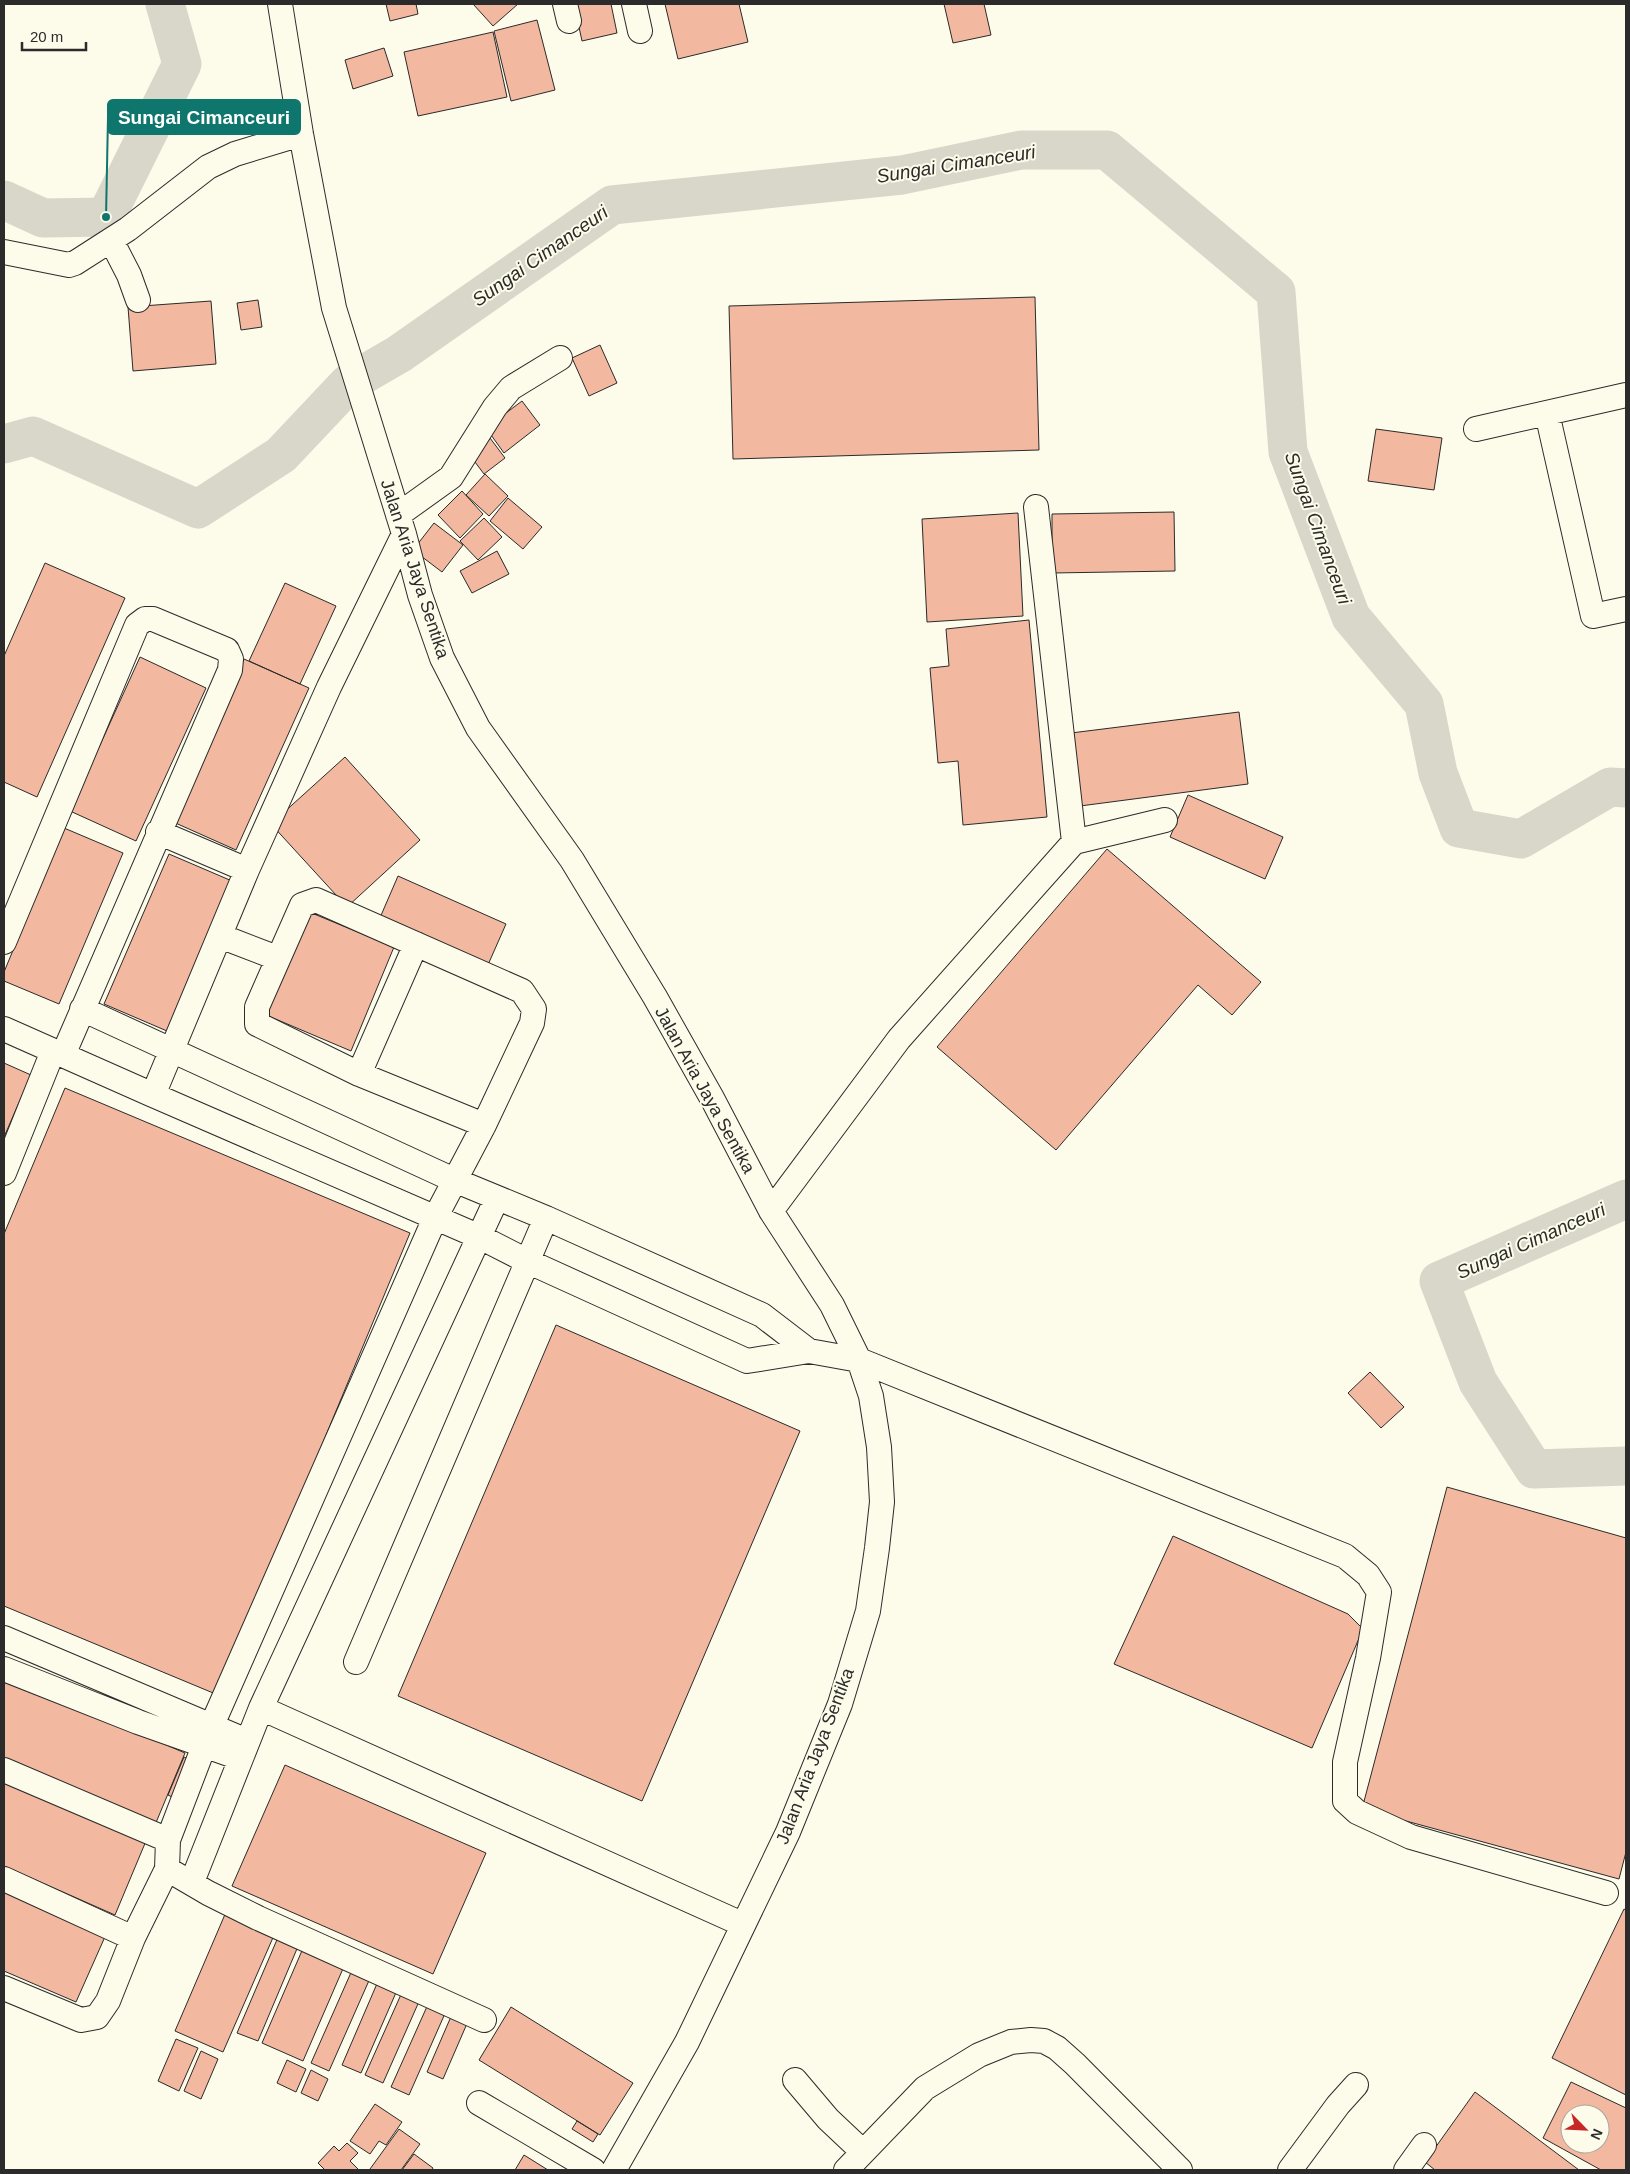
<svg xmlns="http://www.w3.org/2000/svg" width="1630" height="2174" viewBox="0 0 1630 2174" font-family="Helvetica,sans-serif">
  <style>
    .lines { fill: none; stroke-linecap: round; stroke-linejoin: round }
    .river { stroke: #d8d7c9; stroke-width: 39 }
    .building { fill: #f2b8a0; stroke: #2b2b2b; fill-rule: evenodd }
    .minor-casing { stroke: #2b2b2b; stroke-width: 26 }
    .minor { stroke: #fdfbea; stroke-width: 24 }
    .labels { text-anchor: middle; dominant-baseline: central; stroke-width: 4; stroke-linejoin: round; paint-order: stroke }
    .street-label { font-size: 18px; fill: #2b2b2b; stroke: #fdfbea }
    .water-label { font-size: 19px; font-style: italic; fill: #2b2b2b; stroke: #fdfbea }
    .leader { fill: none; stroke: #0f766e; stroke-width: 2 }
    .callout-dot { fill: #0f766e; stroke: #fdfbea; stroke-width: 2 }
    .callout { fill: #0f766e; stroke: #0f766e; stroke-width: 2 }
    .callout-label { font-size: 19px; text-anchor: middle; font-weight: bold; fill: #fff }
  </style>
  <rect width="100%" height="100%" fill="#fdfbea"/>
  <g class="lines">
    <path class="river" d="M4 200 43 218 106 217 182 64 165 4
      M4 444 33 436 198 509 281 455 349 383 399 354 612 205 902 175 1021 150H1107L1276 292 1288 452 1351 617 1424 704 1438 773 1459 828 1521 839 1610 787 1626 788
      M1626 1199 1439 1281 1478 1382 1534 1469 1626 1466"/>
  </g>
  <path class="building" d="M386 4H416L418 14 390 21Z
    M473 4H518L493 26Z
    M574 4H611L617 33 582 41Z
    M665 4H739L748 42 678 59Z
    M944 4H984L991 35 953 43Z
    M537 20 555 90 511 101 494 31Z
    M493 32 507 97 418 116 404 52Z
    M384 48 393 76 353 89 345 60Z
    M1035 297 1039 450 733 459 729 306Z
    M258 300 262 327 241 330 237 303Z
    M211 301 216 364 133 371 128 307Z
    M600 345 617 383 589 396 572 358Z
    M522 401 540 425 504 453 486 428Z
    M1376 429 1442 438 1434 490 1368 481Z
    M490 438 505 458 484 474 469 454Z
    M485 474 508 496 489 516 466 495Z
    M462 491 483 514 460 538 438 515Z
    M508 498 542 527 523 549 490 521Z
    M1174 512 1175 571 1052 573V514Z
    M1018 513 1023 616 927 622 922 519Z
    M484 518 502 537 478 560 460 541Z
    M434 523 463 545 442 572 413 550Z
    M497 551 509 574 472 593 460 571Z
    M45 563 125 598 37 797 4 782V656Z
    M285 583 336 606 300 684 249 661Z
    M1029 620 1047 817 963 825 958 761 938 763 930 668 949 666 946 629Z
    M140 657 206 688 136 841 70 811Z
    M244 659 309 688 236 850 171 821Z
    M1239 712 1248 784 1080 806 1071 733Z
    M345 757 420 840 347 907 271 824Z
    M1188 795 1283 837 1265 879 1170 837Z
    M64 828 123 853 59 1004 4 981V972Z
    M1107 849 1261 982 1232 1015 1198 985 1056 1150 937 1047Z
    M169 854 232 881 167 1031 104 1004Z
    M398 876 506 924 487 967 379 920Z
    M302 909 394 947 351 1051 259 1012Z
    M4 1063 31 1075 4 1137Z
    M65 1088 410 1233 218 1695 4 1606V1234Z
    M556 1325 800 1431 642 1801 398 1696Z
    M1370 1372 1404 1407 1381 1428 1348 1393Z
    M1447 1487 1626 1538V1852L1619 1879 1362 1809Z
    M1173 1536 1348 1614 1363 1629 1312 1748 1114 1664Z
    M4 1675 185 1753 155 1825 4 1760Z
    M184 1757 193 1761 176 1799 168 1795Z
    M285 1765 486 1853 433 1974 232 1886Z
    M4 1779 146 1841 115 1915 4 1866Z
    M4 1885 108 1930 76 2002 4 1971Z
    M1624 1909 1626 1910V2095L1552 2058Z
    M226 1912 275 1933 223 2052 175 2031Z
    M279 1935 299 1944 258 2041 237 2033Z
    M304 1946 345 1964 303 2061 262 2043Z
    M353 1968 371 1976 329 2071 311 2063Z
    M379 1979 398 1988 361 2073 342 2065Z
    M403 1990 421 1997 383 2083 365 2075Z
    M429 2002 447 2009 409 2095 391 2087Z
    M511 2007 633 2083 600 2135 479 2060Z
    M453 2012 469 2019 443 2079 427 2072Z
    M176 2039 198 2048 179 2091 158 2081Z
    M201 2051 218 2059 201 2099 184 2091Z
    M287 2060 306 2069 296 2092 277 2083Z
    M311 2070 328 2079 318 2101 301 2093Z
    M1571 2082 1626 2108V2170H1601L1543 2138ZM1570 2114H1600V2144H1570Z
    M1475 2092 1579 2170H1435L1425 2162Z
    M375 2104 402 2122 386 2145 379 2141 370 2154 350 2141Z
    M577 2121 598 2134 593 2142 572 2129Z
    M399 2129 420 2144 401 2170H371L370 2169Z
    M347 2143 358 2153 350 2161 359 2170H325L318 2163 334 2146 339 2151Z
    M414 2154 433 2168 432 2170H402Z
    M524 2155 548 2170H515Z"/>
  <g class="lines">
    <g class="minor-casing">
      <path id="minor" d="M280 4 301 134 334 308 404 534 420 595 442 658 478 728 572 860 655 997 713 1100 771 1211 832 1305 859 1360 871 1396 879 1447 882 1502 877 1548 868 1611 840 1704 788 1832 687 2042 614 2170
        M565 4 569 21
        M634 4 640 31
        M111 240 129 275 138 300
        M4 252 69 265 75 263 128 229 208 167 235 154 301 134
        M1547 413 1593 616 1626 609
        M1476 429 1626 395
        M1036 507 1074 842
        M398 515 451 477 495 407 511 388 560 358
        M404 534 329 687 247 870 153 1095 480 1237 527 1261 747 1361 809 1351 859 1360 1345 1556 1368 1575 1379 1592 1368 1658 1345 1762V1801L1357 1812 1411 1837 1606 1893
        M158 832 247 870
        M220 936 277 958
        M4 942 137 625 145 619H153L227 650 231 659 230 670 63 1055
        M82 1009 454 1180 546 1218 762 1315 809 1351
        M4 1029 153 1095
        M359 1074 416 944
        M4 1173 53 1051
        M771 1211 899 1039 1074 842 1165 820
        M4 1638 247 1741
        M356 1662 546 1218
        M4 1669 138 1722 240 1758
        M261 1708 742 1924
        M4 1770 168 1840
        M4 1879 133 1938
        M192 1882 261 1708 497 1198
        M4 1988 81 2020 97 2017 108 2001 133 1938 167 1869
        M484 2020 258 1918 208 1893 167 1869 168 1840 212 1725 435 1218 484 1125 532 1023 534 1009 522 991 316 900 302 905 257 1007V1024L359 1074 484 1125
        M795 2080 828 2119 863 2152
        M479 2103 593 2170
        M846 2170 925 2088 979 2055 1011 2042 1031 2040 1044 2041 1057 2048 1075 2064 1180 2170
        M1290 2170 1338 2105 1356 2085
        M1406 2170 1424 2145"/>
    </g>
    <use href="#minor" class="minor"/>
  </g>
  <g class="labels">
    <g class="street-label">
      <text transform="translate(415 569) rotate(72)">Jalan Aria Jaya Sentika</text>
      <text transform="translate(705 1090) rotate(61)">Jalan Aria Jaya Sentika</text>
      <text transform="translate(815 1756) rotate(-69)">Jalan Aria Jaya Sentika</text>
    </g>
    <g class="water-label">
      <text transform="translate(956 164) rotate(-9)">Sungai Cimanceuri</text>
      <text transform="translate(540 256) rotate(-35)">Sungai Cimanceuri</text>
      <text transform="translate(1318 528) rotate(70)">Sungai Cimanceuri</text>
      <text transform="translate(1531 1241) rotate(-24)">Sungai Cimanceuri</text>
    </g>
  </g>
  <path class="leader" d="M106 217L108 117"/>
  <circle class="callout-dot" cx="106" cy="217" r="5"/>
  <rect class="callout" x="108" y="100" width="192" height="34" rx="5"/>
  <g class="callout-label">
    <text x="204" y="124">Sungai Cimanceuri</text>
  </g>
  <rect width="1630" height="2174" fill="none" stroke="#2b2b2b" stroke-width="10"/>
  <g transform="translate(1585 2129) rotate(114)"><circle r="24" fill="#fdfbea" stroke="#a9a89e"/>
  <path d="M0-4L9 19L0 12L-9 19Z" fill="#c62828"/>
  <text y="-8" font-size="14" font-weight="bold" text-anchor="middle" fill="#2b2b2b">N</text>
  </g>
  <path d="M22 42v8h64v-8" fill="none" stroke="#2b2b2b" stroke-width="2.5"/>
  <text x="30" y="42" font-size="15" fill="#2b2b2b" stroke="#fdfbea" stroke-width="4" paint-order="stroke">20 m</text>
</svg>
